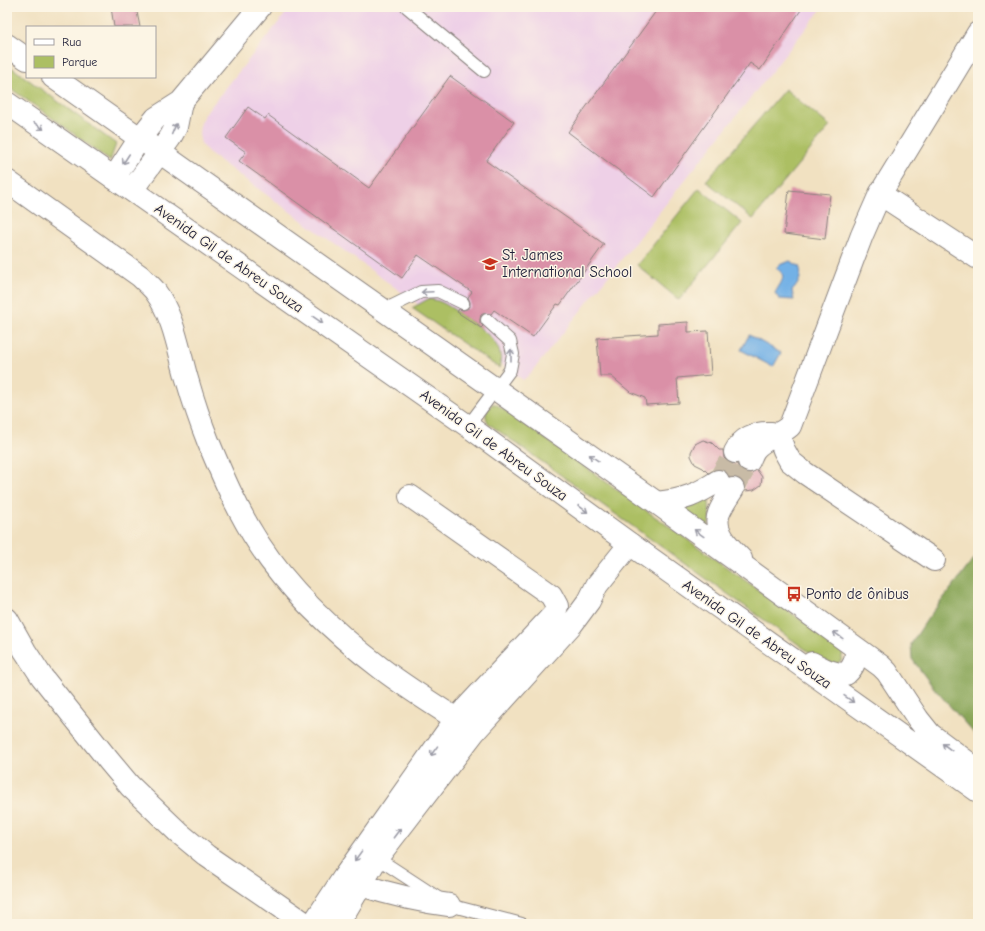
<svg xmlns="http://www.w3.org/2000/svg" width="985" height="931" viewBox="0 0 985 931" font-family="'Comic Neue',sans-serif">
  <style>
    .built { fill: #eed0e7 }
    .green { fill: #acbf63; stroke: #67704f }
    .forest { fill: #89a659; stroke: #56644a }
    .water { fill: #73b1e6; stroke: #4a6a90 }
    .building { fill: #da90a7 }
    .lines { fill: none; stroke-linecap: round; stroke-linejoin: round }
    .minor-tunnel { stroke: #c8bba6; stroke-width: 22; stroke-dasharray: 22 11; stroke-linecap: butt }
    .service-casing { stroke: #8a827e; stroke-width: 14 }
    .minor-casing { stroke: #8a827e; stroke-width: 24 }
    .tertiary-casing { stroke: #8a827e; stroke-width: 24 }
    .service { stroke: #fff; stroke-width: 12 }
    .minor { stroke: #fff; stroke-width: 22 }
    .tertiary { stroke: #fff; stroke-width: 22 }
    .oneway { stroke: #9c9ca7 }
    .labels { text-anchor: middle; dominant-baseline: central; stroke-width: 3; stroke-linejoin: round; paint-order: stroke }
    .poi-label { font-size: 15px; fill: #22223b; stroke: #fcf5e5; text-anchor: start }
    .street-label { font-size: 15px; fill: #22223b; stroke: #fcf5e5 }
  </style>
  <rect width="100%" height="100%" fill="#fcf5e5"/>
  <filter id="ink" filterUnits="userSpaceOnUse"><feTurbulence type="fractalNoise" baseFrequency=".025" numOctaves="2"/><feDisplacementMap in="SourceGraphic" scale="8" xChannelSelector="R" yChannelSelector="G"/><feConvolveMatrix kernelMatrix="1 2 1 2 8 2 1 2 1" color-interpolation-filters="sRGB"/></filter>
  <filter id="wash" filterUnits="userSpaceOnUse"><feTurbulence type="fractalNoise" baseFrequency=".012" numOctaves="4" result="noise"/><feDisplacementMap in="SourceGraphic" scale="16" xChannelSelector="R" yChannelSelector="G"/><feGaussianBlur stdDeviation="0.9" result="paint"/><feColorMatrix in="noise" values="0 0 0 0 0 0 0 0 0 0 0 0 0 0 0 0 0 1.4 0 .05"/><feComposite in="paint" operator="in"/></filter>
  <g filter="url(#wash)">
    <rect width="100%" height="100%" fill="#f1e1c1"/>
    <path class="built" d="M291 7H823L531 373 523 380 210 154 201 144 199 134 200 125 204 115Z"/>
    <path class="green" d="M7 64 116 144 110 161 62 125 7 86Z
      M785 89 830 126 753 219 706 181Z
      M699 188 742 223 679 300 637 265Z
      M428 299C441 299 453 309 463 316 479 327 508 344 499 368L412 308Z
      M492 404H496L832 642 843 652 841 661 835 665 812 654 489 424C484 416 485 411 492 404Z
      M707 498 709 501 710 520 707 528 681 508Z"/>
    <path class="forest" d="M978 554V738L933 687 912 659 911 644 928 618Z"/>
    <path class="water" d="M790 261 799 266C803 275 799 284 792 291L794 300 779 299 775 293C780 283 789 276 776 268L779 265Z
      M749 335 781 353 773 367 741 350Z"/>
    <g id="blocks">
      <path class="building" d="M111 7H136L140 27H114Z
        M659 7H803L760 70 750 63 654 197 568 132Z
        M450 76 514 122 486 161 604 244 560 305 557 304 533 337 494 310 491 314 485 313 481 315 480 319V323L483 326 481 328 457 312 459 309 463 310 467 309 470 307V302L468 297 472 292 418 255 402 278 239 161 246 152 226 138 248 107 265 119 268 115 369 188Z
        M789 190 830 194 825 239 784 234Z
        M688 322V332L708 331 711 375 677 378 679 403 646 405 645 398 630 392 611 376H600L597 338 658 334V324Z
        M703 440 712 443 719 450H723L724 458 729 463 737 464 739 468 743 472 750 473 757 470 762 477 761 485 754 490 745 491 744 484 739 478 734 477H730L724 470 718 469 708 473 703 468 695 464 691 456V452L695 444Z"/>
    </g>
  </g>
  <g filter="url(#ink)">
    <use href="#blocks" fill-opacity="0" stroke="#8a827e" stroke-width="1"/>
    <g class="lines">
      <path class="minor-tunnel" d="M718 481 735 452
        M733 489 749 461"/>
      <g class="service-casing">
        <path id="service" d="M407 7 484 71
          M384 310 421 292 438 291 463 303
          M468 426 510 370 513 354 510 341 487 320
          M377 858 449 905 522 924"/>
      </g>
      <g class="minor-casing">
        <path id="minor" d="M114 178 140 138 156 118 181 102 260 7
          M7 181 140 276C145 281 151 286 155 291 174 317 178 348 187 379 193 400 200 421 208 441 223 477 238 512 259 544 291 593 336 634 382 669 411 691 444 711 475 731
          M132 190 170 138 176 127 181 102
          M880 194 978 258
          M778 434 784 450 790 461 805 473 934 560
          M735 452C742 438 755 432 771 433
          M749 461C751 457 752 453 755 449 764 438 780 435 790 426L862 235 880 194 978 33
          M733 489C728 497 722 505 719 513 712 531 730 548 741 559
          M657 503C684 500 696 495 718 481
          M7 619 25 651 42 677 109 761 130 786 179 833 207 856 306 924
          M361 885C392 895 418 901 449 905
          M313 924 344 877 456 719 555 613 557 606 551 595 410 496
          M338 924 377 858 475 731 572 624 589 601 597 585 630 544"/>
      </g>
      <g class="tertiary-casing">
        <path id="tertiary" d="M7 45 27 59
          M53 77 657 503 881 666 887 672 918 719 930 734 978 770
          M7 103 468 426 630 544 978 791
          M812 663C823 669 833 674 846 674 855 666 856 659 856 648"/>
      </g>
      <use href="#service" class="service"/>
      <use href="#minor" class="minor"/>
      <use href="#tertiary" class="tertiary"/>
    </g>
    <defs><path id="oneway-shaft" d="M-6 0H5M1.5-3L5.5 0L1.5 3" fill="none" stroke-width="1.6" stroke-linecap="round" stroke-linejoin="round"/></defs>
    <g class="oneway">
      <use href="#oneway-shaft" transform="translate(39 126) rotate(35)"/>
      <use href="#oneway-shaft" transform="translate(174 129) rotate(-67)"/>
      <use href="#oneway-shaft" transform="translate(126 159) rotate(123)"/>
      <use href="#oneway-shaft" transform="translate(427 292) rotate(177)"/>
      <use href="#oneway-shaft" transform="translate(318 320) rotate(35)"/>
      <use href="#oneway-shaft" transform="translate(511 355) rotate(-90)"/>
      <use href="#oneway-shaft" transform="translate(594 458) rotate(-145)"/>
      <use href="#oneway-shaft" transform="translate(583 509) rotate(36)"/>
      <use href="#oneway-shaft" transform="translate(699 533) rotate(-144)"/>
      <use href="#oneway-shaft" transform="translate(838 635) rotate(-144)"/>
      <use href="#oneway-shaft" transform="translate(849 699) rotate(35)"/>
      <use href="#oneway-shaft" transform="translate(947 747) rotate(-143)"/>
      <use href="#oneway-shaft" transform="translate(434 751) rotate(126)"/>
      <use href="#oneway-shaft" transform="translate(397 833) rotate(-53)"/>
      <use href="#oneway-shaft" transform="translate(358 856) rotate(126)"/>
    </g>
  </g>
  <defs>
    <g id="school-bare" transform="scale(1.2)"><path d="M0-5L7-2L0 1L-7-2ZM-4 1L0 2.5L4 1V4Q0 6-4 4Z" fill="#c8321e" stroke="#fcf5e5" stroke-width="2.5" paint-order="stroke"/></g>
    <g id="bus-bare" transform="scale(1.2)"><path d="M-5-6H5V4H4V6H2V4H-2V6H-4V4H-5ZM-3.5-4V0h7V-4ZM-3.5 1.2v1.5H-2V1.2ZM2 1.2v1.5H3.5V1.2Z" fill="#c8321e" stroke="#fcf5e5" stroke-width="2.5" paint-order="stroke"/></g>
  </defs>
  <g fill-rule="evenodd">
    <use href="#school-bare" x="490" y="264"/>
    <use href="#bus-bare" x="794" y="594"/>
  </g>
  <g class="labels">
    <g class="poi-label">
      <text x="502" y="255">St. James<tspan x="502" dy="17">International School</tspan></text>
      <text x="806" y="594">Ponto de ônibus</text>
    </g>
    <g class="street-label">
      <text transform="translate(229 258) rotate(35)">Avenida Gil de Abreu Souza</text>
      <text transform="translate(494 445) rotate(36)">Avenida Gil de Abreu Souza</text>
      <text transform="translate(757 634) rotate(35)">Avenida Gil de Abreu Souza</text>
    </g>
  </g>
  <rect width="985" height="931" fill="none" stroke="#fcf5e5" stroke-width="24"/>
  <rect x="26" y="26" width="130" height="52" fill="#fcf5e5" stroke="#a5a1a1"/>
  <rect x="34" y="39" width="20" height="6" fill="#ffffff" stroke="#a5a1a1"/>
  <text x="62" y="46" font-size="12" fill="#22223b">Rua</text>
  <rect x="34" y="56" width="20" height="12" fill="#acbf63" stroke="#a5a1a1"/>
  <text x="62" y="66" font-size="12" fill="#22223b">Parque</text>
</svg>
